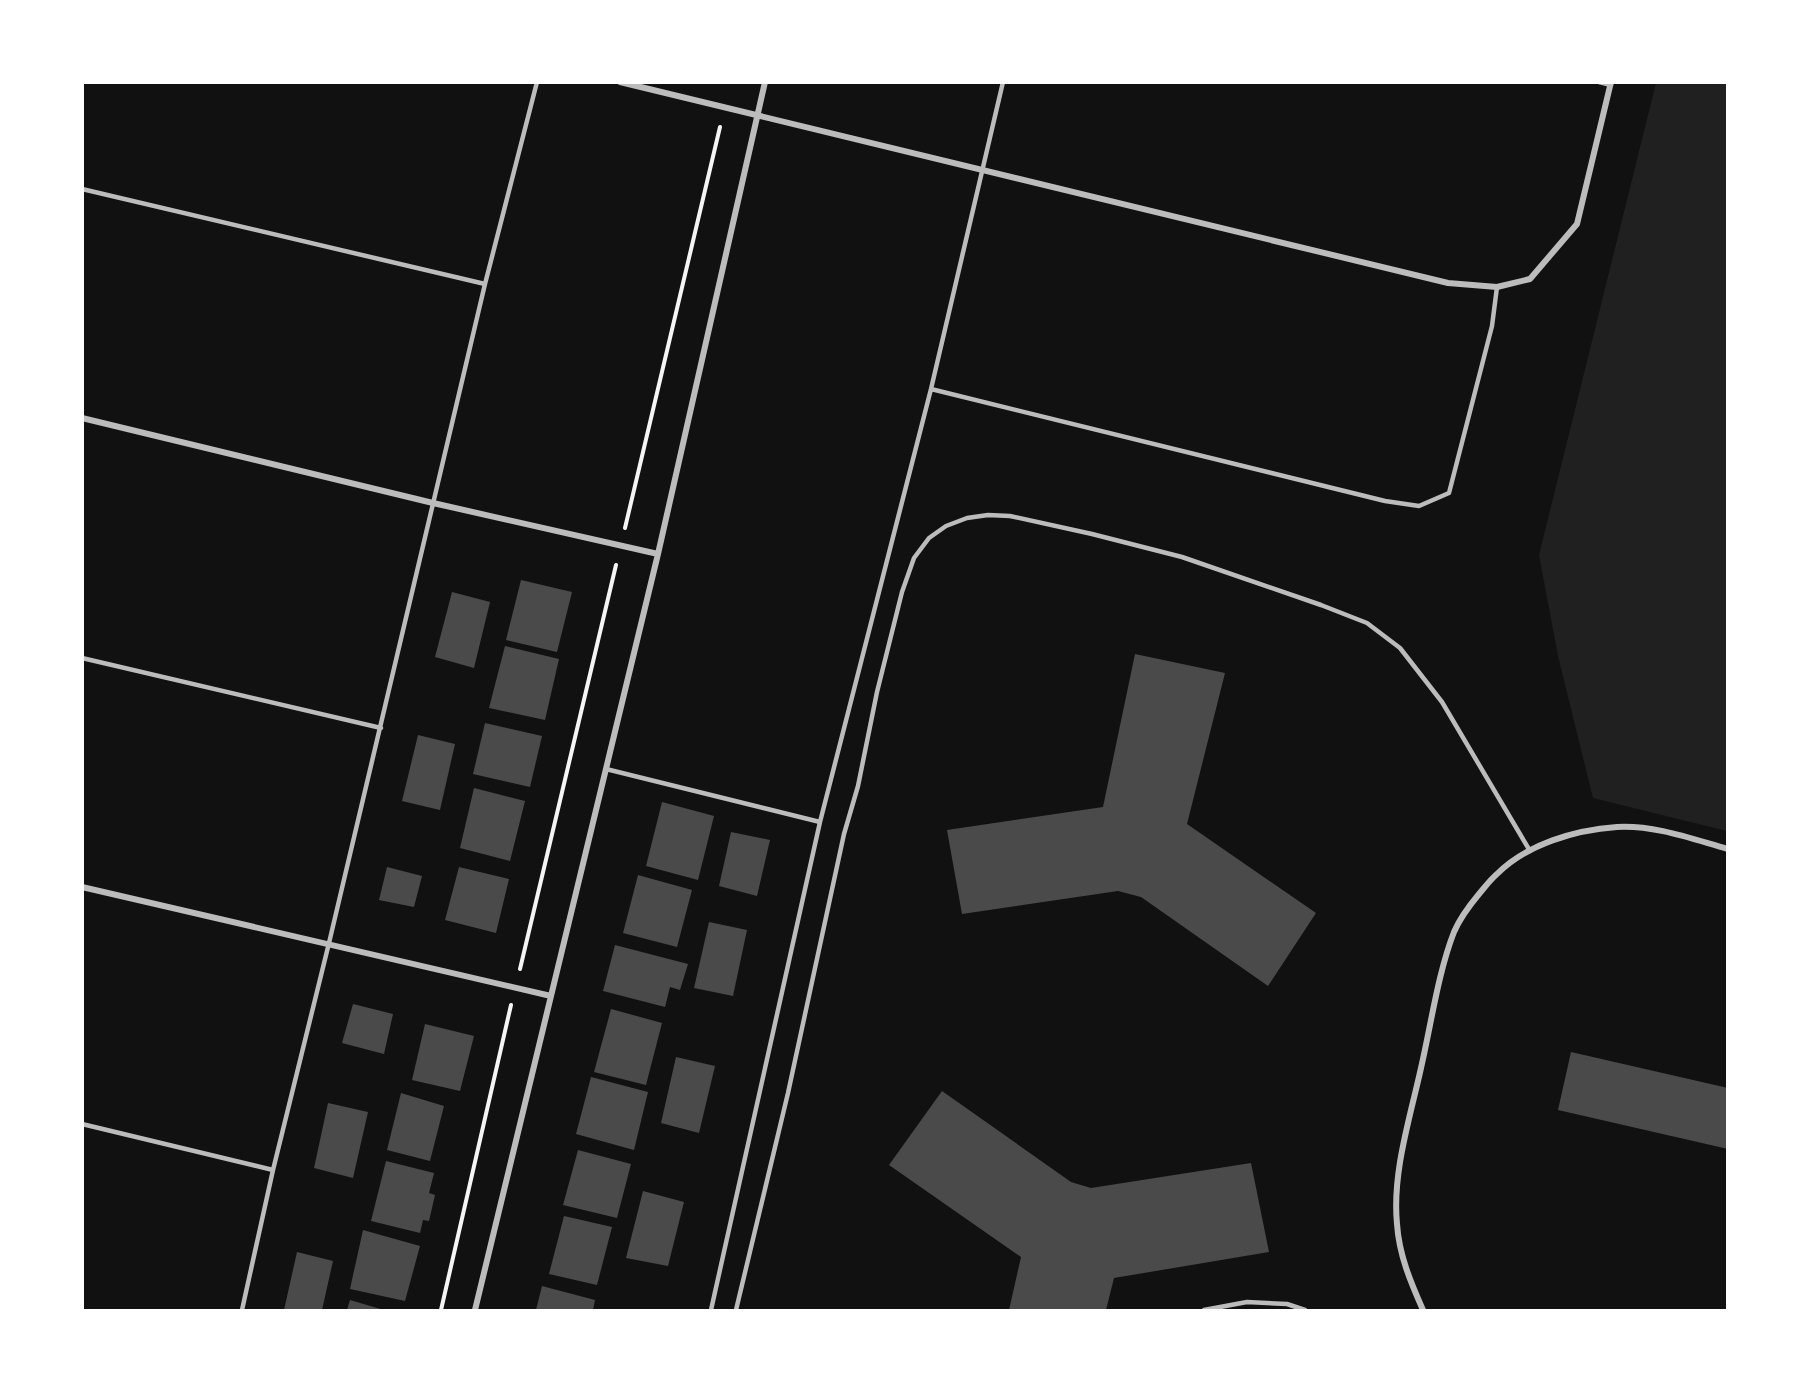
<svg xmlns="http://www.w3.org/2000/svg" width="1810" height="1393" viewBox="0 0 1810 1393" font-family="'Titillium Web',sans-serif">
  <style>
    .green { fill: #202020 }
    .building { fill: #4a4a4a }
    .lines { fill: none; stroke-linecap: round; stroke-linejoin: round }
    .path { stroke: #f5f5f5; stroke-width: 4 }
    .service { stroke: #bcbcbc; stroke-width: 4.5 }
    .minor { stroke: #bcbcbc; stroke-width: 6 }
  </style>
  <rect width="100%" height="100%" fill="#111"/>
  <path class="green" d="M1656 83H1727V831L1593 798 1558 656 1539 555Z"/>
  <path class="building" d="M521 580 572 592 557 652 506 640Z
    M452 592 490 602 474 668 435 657Z
    M505 646 559 659 545 720 489 708Z
    M1135 654 1225 673 1187 824 1316 913 1268 986 1141 897 1118 891 962 914 947 830 1103 807Z
    M485 723 542 736 530 787 473 774Z
    M418 735 455 744 440 810 402 801Z
    M474 788 525 801 510 861 460 848Z
    M662 802 714 816 698 880 646 866Z
    M731 832 770 840 757 896 719 886Z
    M387 867 422 876 414 907 379 900Z
    M459 867 509 879 496 933 445 920Z
    M638 875 692 890 677 947 623 933Z
    M709 922 747 930 733 996 694 988Z
    M615 945 688 964 680 990 670 987 665 1007 603 991Z
    M353 1004 393 1014 384 1054 342 1043Z
    M611 1009 662 1023 646 1085 594 1072Z
    M425 1024 474 1036 460 1091 412 1080Z
    M1571 1052 1728 1088V1149L1558 1110Z
    M676 1057 715 1066 699 1133 661 1123Z
    M591 1077 648 1092 634 1150 576 1134Z
    M942 1091 1071 1182 1091 1188 1251 1163 1269 1252 1114 1278 1106 1310H1009L1021 1257 889 1165Z
    M401 1093 444 1106 430 1161 387 1150Z
    M328 1103 368 1112 353 1178 314 1168Z
    M578 1150 631 1164 617 1218 563 1205Z
    M386 1161 434 1173 429 1193 435 1195 429 1221 423 1220 420 1233 371 1221Z
    M643 1191 684 1202 668 1266 626 1258Z
    M564 1216 612 1227 597 1285 549 1274Z
    M363 1230 420 1246 405 1301 350 1289Z
    M297 1252 333 1261 322 1310H284Z
    M542 1286 595 1300 593 1310H536Z
    M350 1300 384 1310H347Z"/>
  <g class="lines">
    <path class="path" d="M625 528 720 127
      M520 969 616 565
      M441 1310 511 1005"/>
    <path class="service" d="M1599 82 1611 85
      M82 189 485 284
      M931 389 1385 501 1419 506 1449 493 1492 326 1497 287
      M82 658 381 728
      M606 769 820 822
      M82 1124 273 1170
      M242 1310 273 1170 329 943 485 284 537 82
      M711 1310 820 822 931 389 1003 82
      M736 1310 788 1093 844 834 858 786 877 692 902 592 914 558 929 538 946 526 967 518 988 515 1010 516 1092 534 1182 557 1321 605 1367 623 1400 648 1442 702 1530 851
      M1204 1310 1247 1302 1287 1304 1305 1310"/>
    <path class="minor" d="M620 82 1448 283 1497 287 1530 279 1577 224 1611 82
      M82 418 433 503 658 554
      M82 887 551 996
      M475 1310 658 554 765 82
      M1423 1310C1411 1283 1399 1255 1397 1224 1392 1173 1410 1118 1421 1068 1431 1025 1438 973 1454 932 1460 918 1469 906 1479 894 1485 887 1490 880 1497 874 1527 844 1575 830 1617 827 1655 825 1692 839 1728 849"/>
  </g>
  <rect width="1810" height="1393" fill="none" stroke="#ffffff" stroke-width="168"/>
</svg>
